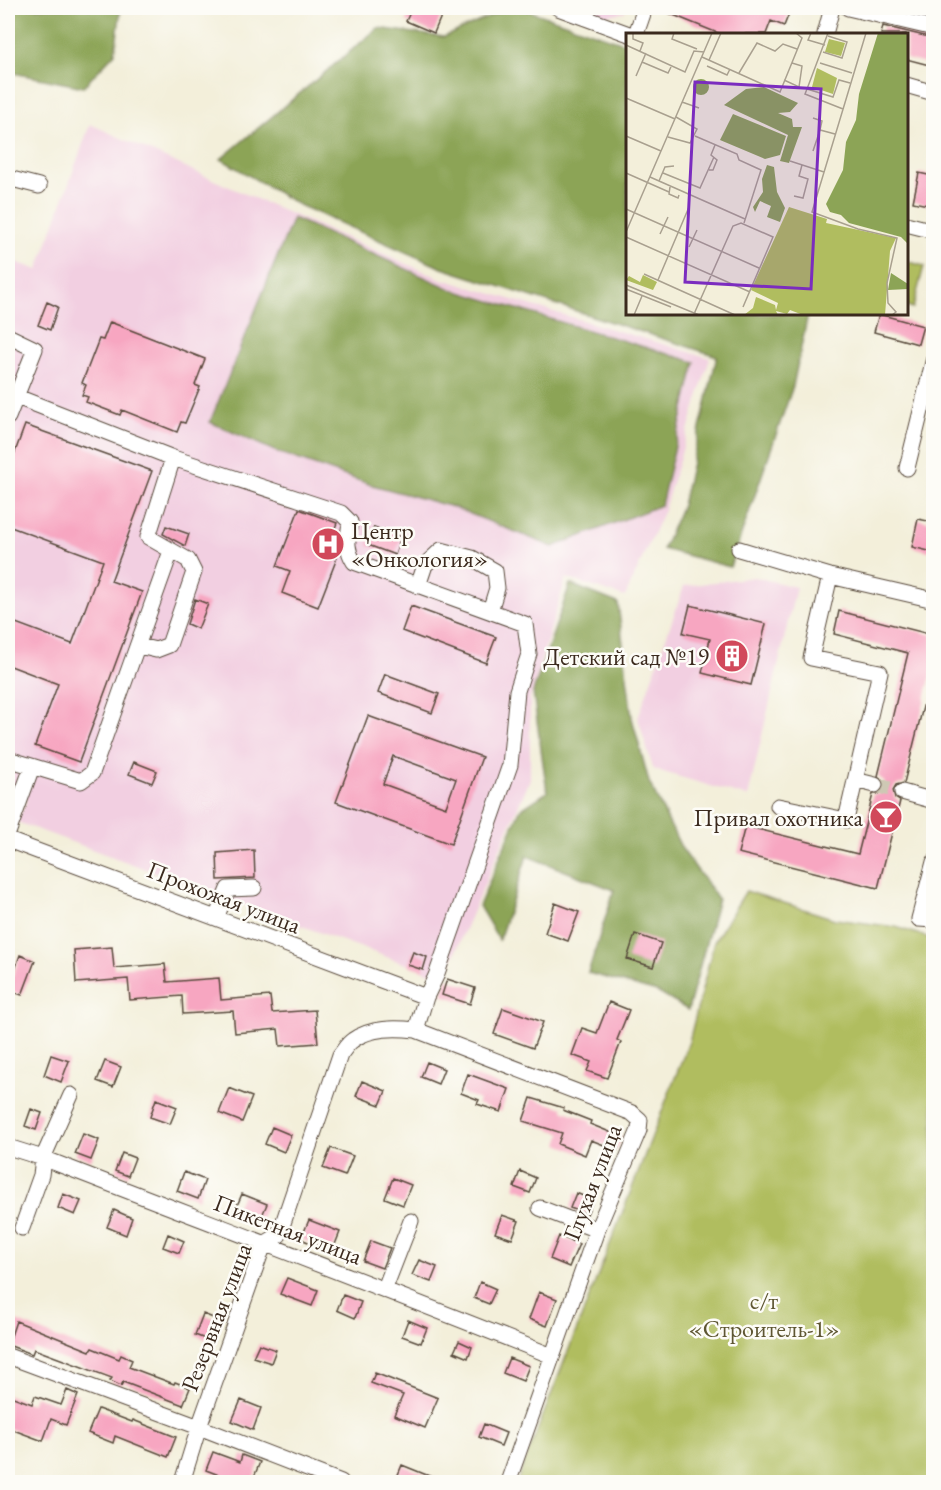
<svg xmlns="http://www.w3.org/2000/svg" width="941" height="1490" viewBox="0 0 941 1490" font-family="'EB Garamond',serif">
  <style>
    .built { fill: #f2cfe1 }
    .green { fill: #b0bd5f; stroke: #76743e; stroke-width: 1.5 }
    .forest { fill: #8ca456; stroke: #64673a; stroke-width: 1.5 }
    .building { fill: #f7a6c1; fill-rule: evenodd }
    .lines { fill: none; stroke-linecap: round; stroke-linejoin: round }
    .minor-tunnel { stroke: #cec8b4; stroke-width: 15; stroke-dasharray: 15 8; stroke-linecap: butt }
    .minor-casing { stroke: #57483a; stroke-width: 17 }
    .minor { stroke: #fff; stroke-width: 15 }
    .labels { text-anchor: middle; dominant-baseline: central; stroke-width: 5; stroke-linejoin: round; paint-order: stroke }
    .poi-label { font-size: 24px; fill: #3b2a1e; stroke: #fdfcf7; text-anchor: end }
    .street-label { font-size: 24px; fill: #3b2a1e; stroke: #fdfcf7 }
    .park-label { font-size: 24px; fill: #5e5632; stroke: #fdfcf7 }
    .inset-road { fill: none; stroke: #a9a08f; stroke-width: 1.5 }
    .view { fill: #7b2cbf; fill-opacity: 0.15; stroke: #7b2cbf; stroke-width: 3 }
    .inset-edge { fill: none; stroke: #3b2a1e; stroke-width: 3 }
  </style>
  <rect width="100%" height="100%" fill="#fdfcf7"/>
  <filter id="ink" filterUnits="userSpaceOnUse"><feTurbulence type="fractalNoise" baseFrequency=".0167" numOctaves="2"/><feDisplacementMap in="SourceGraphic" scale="12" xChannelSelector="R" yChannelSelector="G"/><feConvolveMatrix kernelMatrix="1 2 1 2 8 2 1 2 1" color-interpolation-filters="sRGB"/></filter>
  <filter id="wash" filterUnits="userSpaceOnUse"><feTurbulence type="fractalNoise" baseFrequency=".008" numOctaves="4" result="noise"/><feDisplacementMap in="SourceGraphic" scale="24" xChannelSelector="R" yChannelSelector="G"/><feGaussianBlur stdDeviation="1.35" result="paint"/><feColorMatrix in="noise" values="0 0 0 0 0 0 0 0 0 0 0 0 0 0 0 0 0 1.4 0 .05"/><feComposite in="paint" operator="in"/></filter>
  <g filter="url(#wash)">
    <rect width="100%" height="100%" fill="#f3efda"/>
    <path class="built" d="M571 8H626L625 12 597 17Z
      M90 124 236 190 442 279 710 358 664 510 625 597 566 578 530 698V779L444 978 17 822 27 800 8 793V259L38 270Z
      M755 577 796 587 748 797 653 769 638 718 684 586Z"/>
    <path class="green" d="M906 261 924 266 913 308 907 306Z
      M746 891 835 919 896 927 933 939V1482H517L689 1042 714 942Z"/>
    <path class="forest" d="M8 8H121L115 53 83 87 8 72Z
      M509 8H521L627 44 628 314H808L793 386 730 567 663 549 682 505 717 356 442 268 297 204 221 159 378 28 444 37Z
      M293 218 453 290 695 362 661 505 553 547 453 507 369 484 277 452 210 422Z
      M570 584 618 603 632 718 649 782 682 849 718 899 688 1010 657 992 588 973 614 890 527 856 499 940 479 906 520 810 547 792 533 692Z"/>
    <g id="blocks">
      <path class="building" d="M412 8H427L442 14 434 33 406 21Z
        M656 8H782L790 11 784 26 771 21 766 34H720Z
        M883 26 933 38V66L906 59V34H881Z
        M919 173 933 176V206L913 202Z
        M47 302 58 307 50 330 38 325Z
        M879 314 923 326 918 344 874 332Z
        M110 322 205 359 195 385 200 387 185 423 181 422 177 432 122 410 120 415 86 402 88 397 82 395 86 385 82 383 99 339 103 340Z
        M25 425 152 471 111 581 142 592 79 762 35 746 58 684 8 665V620L72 644 103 561 8 526V471Z
        M299 509 337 523 325 553 337 558 318 607 282 593 290 571 277 566Z
        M918 519 933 522V552L912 547Z
        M166 526 189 534 185 546 163 534Z
        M374 527 401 537 395 555 368 545Z
        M195 599 208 604 198 629 187 624Z
        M690 605 766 624 751 685 702 673 710 639 683 633Z
        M411 606 496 637 486 663 402 631Z
        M839 611 933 635V667L904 783 896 785 893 790 895 798 900 801 878 888 738 853 745 826 858 854 873 794H878L884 788V782L878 776 908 653 834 634Z
        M385 674 439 694 432 713 378 693Z
        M368 716 482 757 451 844 336 802ZM393 756 456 779 446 807 383 784Z
        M134 762 157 771 152 783 129 774Z
        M254 850 255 878 218 880 217 853Z
        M555 903 579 912 568 941 545 933Z
        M635 934 661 943 653 967 627 959Z
        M112 947 114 968 165 964 167 982 219 978 221 1000 270 996 272 1013 315 1010 318 1043 280 1046 278 1029 235 1033 233 1011 183 1014 182 996 130 1000 128 979 76 983 74 950Z
        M413 952 427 957 423 970 408 965Z
        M20 955 35 961 22 995 8 990Z
        M447 979 475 988 470 1004 442 995Z
        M609 1002 629 1010 617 1040 621 1042 607 1078 587 1071 591 1062 572 1055 582 1028 597 1033Z
        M503 1008 543 1022 533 1048 494 1034Z
        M51 1055 69 1061 61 1082 44 1075Z
        M105 1061 121 1067 113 1087 97 1081Z
        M427 1062 444 1069 438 1084 421 1077Z
        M468 1074 509 1089 501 1112 477 1104 479 1100 461 1093Z
        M362 1081 386 1091 380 1105 356 1096Z
        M229 1088 252 1097 242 1122 219 1113Z
        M531 1098 564 1108 563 1110 591 1121 590 1124 622 1137 617 1150 591 1140 585 1155 558 1144 562 1133 523 1121Z
        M156 1099 177 1107 170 1124 150 1117Z
        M31 1109 42 1113 36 1130 25 1126Z
        M272 1127 291 1135 284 1152 265 1144Z
        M83 1134 99 1140 91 1160 75 1154Z
        M331 1148 353 1156 345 1176 323 1168Z
        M122 1153 135 1158 128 1176 115 1171Z
        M520 1171 536 1178 530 1193 514 1187Z
        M184 1172 205 1180 198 1199 177 1191Z
        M393 1178 411 1185 403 1205 385 1198Z
        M576 1193 593 1200 587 1214 570 1208Z
        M63 1194 81 1201 75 1215 58 1208Z
        M242 1194 267 1204 261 1218 236 1208Z
        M114 1210 132 1218 126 1235 107 1227Z
        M502 1215 519 1221 512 1239 495 1233Z
        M309 1220 340 1232 332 1252 301 1239Z
        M168 1234 184 1241 179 1253 163 1247Z
        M559 1236 579 1244 569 1267 550 1259Z
        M371 1241 390 1248 382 1268 363 1261Z
        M419 1260 437 1267 431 1282 412 1275Z
        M287 1278 318 1290 312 1306 280 1294Z
        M480 1282 496 1289 489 1304 474 1298Z
        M539 1292 557 1299 547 1326 529 1319Z
        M343 1295 361 1302 355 1318 337 1310Z
        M203 1314 221 1321 213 1342 195 1335Z
        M408 1320 427 1328 421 1343 402 1336Z
        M16 1321 90 1351 92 1348 119 1359 121 1355 132 1360 129 1367 174 1384 175 1382 190 1388 183 1405 123 1382 121 1386 110 1381 112 1378 34 1349 32 1354 8 1345Z
        M459 1341 472 1347 468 1358 454 1352Z
        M259 1344 276 1350 271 1363 253 1357Z
        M509 1358 529 1366 523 1381 503 1373Z
        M375 1373 438 1398 425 1428 394 1415 403 1395 371 1383Z
        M67 1390 78 1395 66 1425 51 1419 43 1441 8 1428V1395L32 1404 35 1396 61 1405Z
        M241 1400 261 1408 253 1430 232 1421Z
        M98 1409 132 1422 133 1420 176 1437 168 1457 115 1436 113 1443 88 1433Z
        M484 1424 506 1433 501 1446 479 1437Z
        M213 1452 240 1462 242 1455 260 1462 252 1482H237L206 1470Z
        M402 1465 444 1482H395Z"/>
    </g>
  </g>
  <g filter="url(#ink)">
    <use href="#blocks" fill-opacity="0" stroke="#57483a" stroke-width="1.5"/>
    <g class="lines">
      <path class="minor-tunnel" d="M875 785 902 792"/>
      <g class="minor-casing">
        <path id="minor" d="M558 8 629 34
          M848 8 934 28
          M636 34 645 8
          M825 34 832 8
          M906 85 934 93
          M8 178 39 186
          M906 224 934 231
          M8 336 35 349 8 417
          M17 397 173 458 341 513 350 522C348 538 345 548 354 562L525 624 529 654 517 691 510 765 436 976 426 997 416 1030
          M907 468 934 358
          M739 549 830 576 934 600
          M418 586 425 565 441 550 472 558 495 571 497 588 490 611
          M139 646 156 650 169 645 194 572 188 560 148 537 173 458
          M8 759 81 781 92 773 171 551
          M855 780 875 785
          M902 792 934 801
          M778 806 846 820 880 672 811 658 830 576
          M8 833 32 767
          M8 840 426 997
          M934 862 919 919 934 920
          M216 918 228 889 254 888
          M8 1147 43 1158C213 1224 383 1288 552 1356
          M540 1208 597 1230
          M22 1228 41 1175 43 1158 71 1095
          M385 1288 411 1221
          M8 1356 199 1427 341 1482
          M182 1482 199 1427 264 1244 279 1235 340 1055C344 1050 348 1043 353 1040 371 1027 396 1028 416 1030L632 1113 640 1120 639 1130 597 1230 508 1482"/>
      </g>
      <use href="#minor" class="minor"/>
    </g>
  </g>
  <defs>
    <g id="hospital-disc" transform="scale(1.725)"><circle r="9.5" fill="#d1495b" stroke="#fdfcf7"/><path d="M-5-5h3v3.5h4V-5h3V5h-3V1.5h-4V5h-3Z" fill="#fff"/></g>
    <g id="building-disc" transform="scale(1.725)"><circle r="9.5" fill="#d1495b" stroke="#fdfcf7"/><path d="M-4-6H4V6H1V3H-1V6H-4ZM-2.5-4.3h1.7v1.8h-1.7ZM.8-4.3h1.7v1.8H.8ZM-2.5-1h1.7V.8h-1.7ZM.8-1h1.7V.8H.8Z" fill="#fff"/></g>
    <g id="bar-disc" transform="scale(1.725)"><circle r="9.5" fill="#d1495b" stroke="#fdfcf7"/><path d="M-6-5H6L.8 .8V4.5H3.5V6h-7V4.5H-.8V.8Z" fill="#fff"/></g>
  </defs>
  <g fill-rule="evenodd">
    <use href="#hospital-disc" x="328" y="544"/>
    <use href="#building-disc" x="732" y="656"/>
    <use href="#bar-disc" x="886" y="817"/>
  </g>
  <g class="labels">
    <g class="poi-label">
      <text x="351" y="530" text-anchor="start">Центр<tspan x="351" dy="28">«Онкология»</tspan></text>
      <text x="709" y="656">Детский сад №19</text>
      <text x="863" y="817">Привал охотника</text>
    </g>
    <g class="street-label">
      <text transform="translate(224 897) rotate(21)">Прохожая улица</text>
      <text transform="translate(592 1182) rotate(-69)">Глухая улица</text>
      <text transform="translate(288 1229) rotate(21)">Пикетная улица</text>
      <text transform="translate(216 1317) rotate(-69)">Резервная улица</text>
    </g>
    <g class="park-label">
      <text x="764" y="1300">с/т<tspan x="764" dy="28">«Строитель-1»</tspan></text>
    </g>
  </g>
  <g transform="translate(626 33)">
    <rect width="282" height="282" fill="#f3efda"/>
    <path d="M203 6 219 10 215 23 199 19ZM191 35 211 45 207 61 186 54ZM163 174 201 186 200 190 270 205 264 218 259 282H177L164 277 161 281 150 278 152 282H118L127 275 130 264 149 272 150 277 152 270 125 257ZM17 242 31 249 27 257 0 247 3 243 14 249Z" fill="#b0bd5f"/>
    <path d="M252 0H282V211L275 204 223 190 215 182 204 179 200 171 217 137 220 109 230 87 233 61ZM67 54a8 8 0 1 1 16 0a8 8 0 1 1-16 0ZM138 54 172 70 164 79 152 80 166 86 167 94H176L163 130 154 128 162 102 98 72 120 56ZM107 81 160 103 154 122 139 126 94 107ZM141 132 148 134 151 159 159 175 154 189 141 184 145 173 134 168 129 179 127 174 137 159 136 146ZM265 240 282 251V256L262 257Z" fill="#8ca456"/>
    <path class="inset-road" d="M7 0V6L17 10 14 18M48 0 46 6 71 16M185 0 182 7 199 12M240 0 186 179 232 196 271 205 261 250 262 270 270 279 266 282M0 12 59 39 68 18 78 19M197 19 216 25 221 9 202 3M76 24 154 59 176 5 170 0M83 27 95 0M16 29 42 40 45 34M194 30 226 40M81 33 101 42 104 36M113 40 131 10 149 18 157 11 171 16M10 43 20 20M158 47 173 54 176 33 166 30M181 56 202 0M0 65 49 86M56 69 73 75M217 76 179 61 181 56 207 64 213 47 224 50M187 85 196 88 194 97M0 103 35 118M69 103 111 121 113 127 135 137 118 190M42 104 64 110 71 96 50 84M187 118 194 97 209 101M164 128 198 139M83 137H87L91 127 85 122 89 112M0 140 43 159M37 140 74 155 88 124M24 144 119 186M33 148 39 134 48 133M44 154 43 161 52 165 53 162M168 163 177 165 182 146 173 143 176 132M0 176 133 235M0 199 86 0M34 201 42 184M0 204 124 259M63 214 71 197M18 241 109 282M32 247 63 174M0 252 73 282M0 256 45 274M68 281 107 193 115 190 147 204 117 274M8 282 16 263"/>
    <path class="view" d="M69 49 195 56 185 256 59 249Z"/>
    <rect width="282" height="282" class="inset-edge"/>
  </g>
  <rect width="941" height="1490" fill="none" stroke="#fdfcf7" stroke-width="30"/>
</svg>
